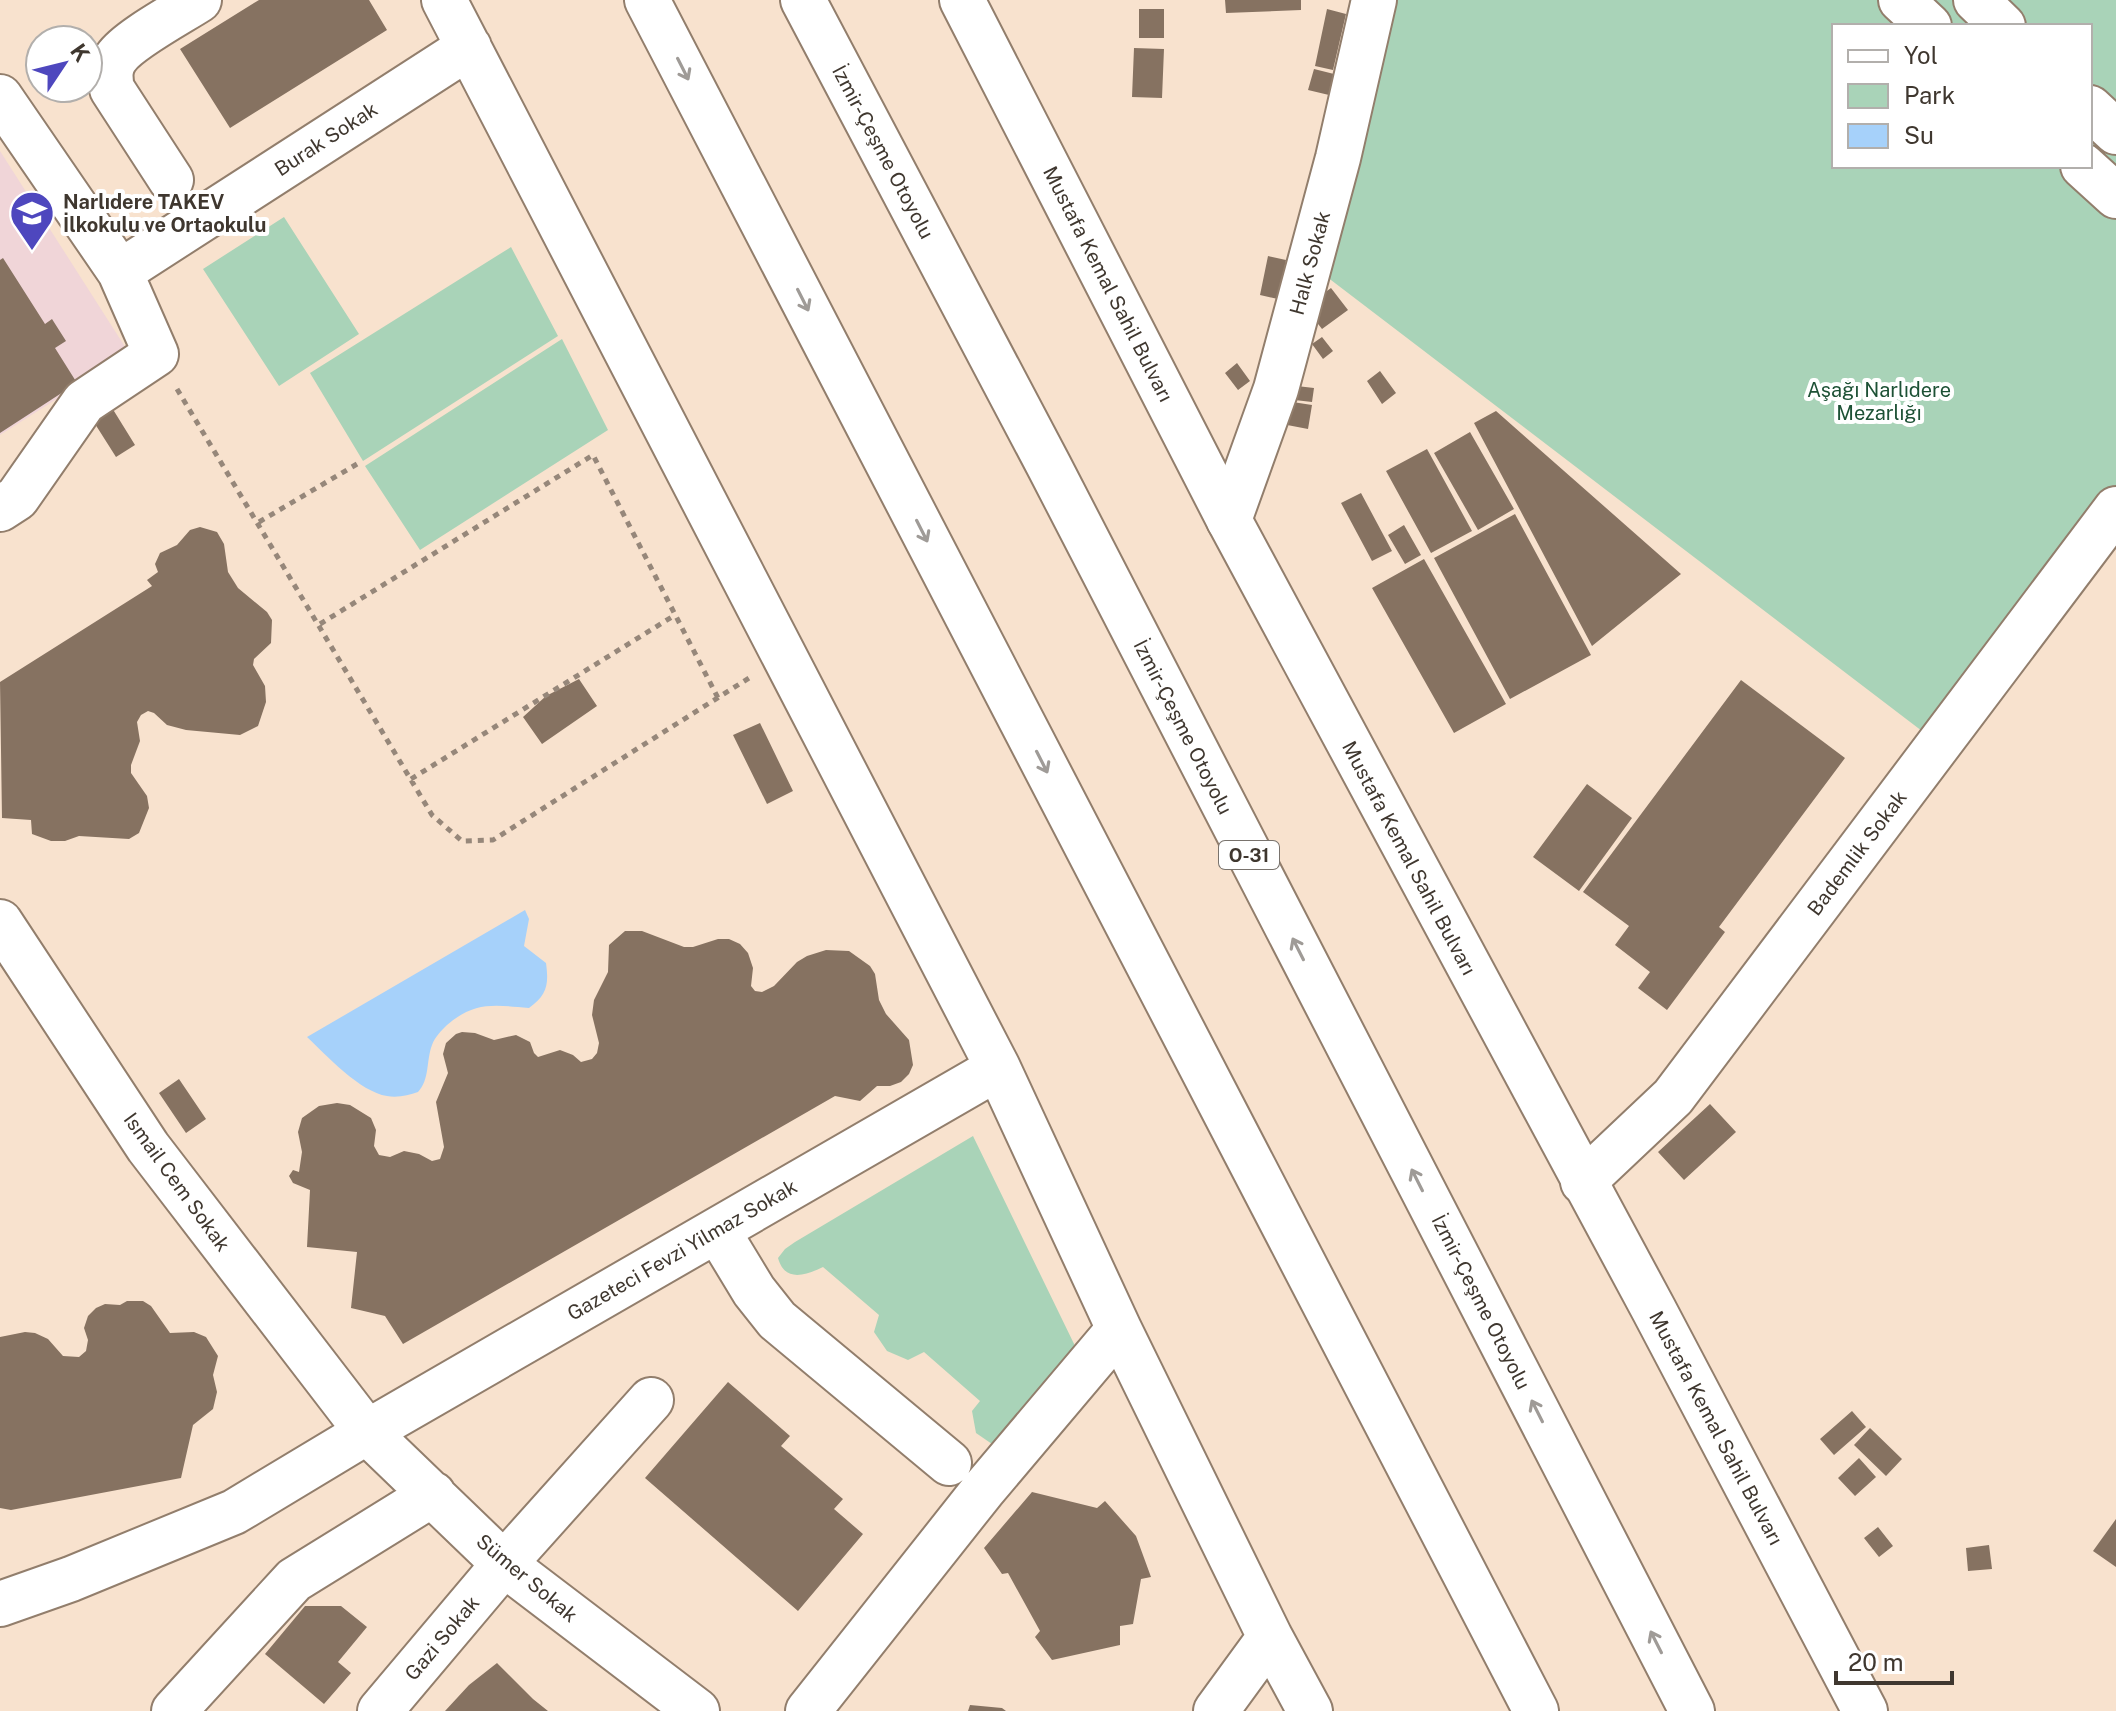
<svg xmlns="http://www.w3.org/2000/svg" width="2116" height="1711" viewBox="0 0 2116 1711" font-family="'Public Sans',sans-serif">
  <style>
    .education { fill: #f0d5d8 }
    .green { fill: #a9d3b8; fill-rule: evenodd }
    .water { fill: #a6d1fa }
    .building { fill: #867261 }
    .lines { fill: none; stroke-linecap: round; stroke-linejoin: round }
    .minor-casing { stroke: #927e6c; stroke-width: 48 }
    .major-casing { stroke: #927e6c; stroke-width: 48 }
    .highway-casing { stroke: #927e6c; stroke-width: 48 }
    .path { stroke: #96877a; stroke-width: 5; stroke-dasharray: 6 6; stroke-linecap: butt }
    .minor { stroke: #fff; stroke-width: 44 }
    .major { stroke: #fff; stroke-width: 44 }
    .highway { stroke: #fff; stroke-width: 44 }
    .oneway { stroke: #9f9b97 }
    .labels { text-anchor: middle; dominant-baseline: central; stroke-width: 8; stroke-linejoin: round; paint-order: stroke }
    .shield { fill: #fff; stroke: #79736d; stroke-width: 2 }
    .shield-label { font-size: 18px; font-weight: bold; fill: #3f372f }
    .street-label { font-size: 20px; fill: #3f372f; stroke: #fff }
    .poi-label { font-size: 20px; font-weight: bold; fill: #3f372f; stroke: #fff; text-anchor: start }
    .park-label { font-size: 20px; fill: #1d5135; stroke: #fff }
  </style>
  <rect width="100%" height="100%" fill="#f8e2ce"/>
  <path class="education" d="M0 151 129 353 0 435Z"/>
  <path class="green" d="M1373 0H2116V509L1939 744 1310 264ZM1834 26H2090V166H1834Z
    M284 217 359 334 279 386 203 269Z
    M511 247 558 336 363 461 310 373Z
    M562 339 608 430 420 550 365 466Z
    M973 1136 1077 1350 1002 1440 992 1444 976 1433 972 1411 980 1401 924 1352 908 1360 887 1351 874 1332 879 1315 823 1267C806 1275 785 1283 778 1258L785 1249 795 1242Z"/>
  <path class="water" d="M525 910 529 919 524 946 546 963C549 985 547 995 529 1008 494 1005 475 1001 447 1025 441 1031 435 1037 432 1045 426 1061 430 1079 418 1092 409 1095 398 1098 387 1096 360 1092 326 1055 307 1037Z"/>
  <path class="building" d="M259 0H369L387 30 230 128 180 49Z
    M1225 0H1301V10L1226 13Z
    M1139 9H1164V38H1139Z
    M1327 9 1346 14 1333 70 1315 66Z
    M1134 48 1164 49 1162 98 1132 97Z
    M1314 69 1334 74 1329 95 1308 90Z
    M1268 256 1286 260 1278 299 1260 295Z
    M3 258 45 324 52 319 66 341 55 348 77 383 0 433V260Z
    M1331 288 1348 310 1322 329 1305 307Z
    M1322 337 1333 351 1323 359 1312 344Z
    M1237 363 1250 381 1238 390 1225 373Z
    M1380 371 1396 393 1382 404 1367 381Z
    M1288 385 1314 388 1312 402 1286 399Z
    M1286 401 1312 405 1308 429 1282 424Z
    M109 403 135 445 116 457 90 416Z
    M1496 411 1681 574 1592 646 1474 423Z
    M1470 432 1514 509 1478 530 1434 453Z
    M1427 449 1472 531 1431 553 1386 471Z
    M1361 493 1392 551 1372 561 1341 503Z
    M1515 514 1591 655 1510 699 1434 558Z
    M1404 525 1421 555 1405 564 1388 535Z
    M200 527 217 532 224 544 228 572 238 588 267 612 272 620 271 643 254 659 253 665 265 686 266 702 258 726 240 735 186 730 167 725 154 713 148 711 141 715 137 722 140 741 131 765V773L147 796 149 808 139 833 129 839 79 836 65 841H51L32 834 31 820 2 818 0 682 152 586 147 580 158 572 155 564 160 553 177 545 190 530Z
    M1424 559 1506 704 1454 733 1372 588Z
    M579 679 597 706 542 744 523 717 546 696Z
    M1741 680 1845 758 1719 927 1725 932 1667 1010 1638 988 1650 972 1615 945 1629 926 1583 892Z
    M760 723 793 791 767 804 733 735Z
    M1587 784 1632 818 1579 891 1533 857Z
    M625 931H642L684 947H693L718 939H729L740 944 748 953 753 968 751 986 755 991 762 992 774 986 797 962 807 956 826 950 849 951 870 966 875 974 879 1000 886 1014 909 1040 913 1065 909 1074 901 1082 890 1086H877L860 1101 835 1096 403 1344 385 1316 351 1308 357 1252 307 1247 310 1190 293 1183 289 1176 293 1170 299 1172 302 1152 298 1132 302 1118 319 1106 337 1103 350 1105 371 1118 376 1130 374 1146 379 1155 390 1157 404 1151 419 1154 432 1161 440 1159 444 1147 436 1102 448 1073 443 1054 446 1043 456 1034 462 1032 475 1033 494 1040 516 1035 530 1042 534 1053 538 1057 560 1050 573 1055 581 1062 592 1059 597 1053 599 1043 592 1015 594 1000 608 972 609 945Z
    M179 1079 206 1119 186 1133 159 1093Z
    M1710 1104 1736 1132 1684 1180 1658 1152Z
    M127 1301H143L151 1306 170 1333 194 1332 206 1337 218 1356 213 1375 217 1392 213 1409 193 1425 181 1478 11 1510 0 1508V1337L25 1332 35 1333 48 1339 63 1356 79 1357 86 1351 88 1340 84 1328 88 1316 96 1308 105 1304 120 1305Z
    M728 1382 790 1436 781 1446 843 1499 834 1509 863 1534 798 1611 645 1478Z
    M1852 1411 1866 1427 1834 1455 1820 1439Z
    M1870 1428 1902 1459 1886 1476 1854 1445Z
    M1859 1458 1876 1477 1855 1496 1838 1478Z
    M1032 1492 1097 1508 1105 1501 1136 1536 1151 1577 1141 1579 1133 1624 1120 1626V1645L1052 1660 1035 1637 1040 1631 1008 1573 1002 1574 984 1548Z
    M2116 1519V1567L2093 1551Z
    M1878 1527 1893 1546 1879 1557 1864 1538Z
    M1989 1545 1992 1569 1968 1571 1966 1548Z
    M305 1606H341L367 1627 338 1662 351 1673 324 1704 265 1654Z
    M497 1663 533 1699 548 1711H445L469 1685Z
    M970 1705 1002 1708 1006 1711H968Z"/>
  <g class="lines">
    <g class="minor-casing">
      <path id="minor" d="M444 0 998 1068 1119 1329 1270 1637 1310 1711
        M1901 0 1929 26
        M1976 0 2003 26
        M0 97 120 272 156 354 84 402 17 498 0 509
        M2090 108 2116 132
        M2083 166 2116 196
        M171 180 112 89C110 78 109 68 116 58 128 40 179 13 199 0
        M120 272 469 47
        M1229 520 1276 389 1338 158 1374 0
        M0 922 148 1147 367 1432 504 1564 697 1711
        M1583 1182 1673 1097 2116 509
        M717 1230 754 1291 777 1320 949 1463
        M0 1604 71 1579 234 1512 367 1432 998 1068
        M174 1711 294 1580 433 1494
        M380 1711 504 1564 651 1400
        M808 1711 983 1490 1119 1329
        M1216 1711 1270 1637"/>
    </g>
    <g class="major-casing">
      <path id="major" d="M962 0 1229 520 1654 1310 1865 1711"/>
    </g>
    <g class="highway-casing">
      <path id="highway" d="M647 0 1536 1711
        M803 0 1049 466 1692 1711"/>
    </g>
    <path class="path" d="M177 389 432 815 462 841 493 840 749 678
      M259 522 357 464
      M320 624 593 455 718 698
      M411 779 675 615"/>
    <use href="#minor" class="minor"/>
    <use href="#major" class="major"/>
    <use href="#highway" class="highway"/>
  </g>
  <defs><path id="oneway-shaft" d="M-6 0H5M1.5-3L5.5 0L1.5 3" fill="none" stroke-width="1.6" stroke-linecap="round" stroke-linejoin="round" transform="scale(2)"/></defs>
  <g class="oneway">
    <use href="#oneway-shaft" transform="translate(683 69) rotate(63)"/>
    <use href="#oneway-shaft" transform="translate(803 300) rotate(63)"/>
    <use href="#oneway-shaft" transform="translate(922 531) rotate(63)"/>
    <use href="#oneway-shaft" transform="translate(1042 762) rotate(63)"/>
    <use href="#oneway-shaft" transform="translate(1298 949) rotate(-117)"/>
    <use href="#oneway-shaft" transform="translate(1417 1180) rotate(-117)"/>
    <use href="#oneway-shaft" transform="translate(1537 1411) rotate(-117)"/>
    <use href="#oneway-shaft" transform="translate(1656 1642) rotate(-117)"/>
  </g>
  <defs>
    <g id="school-pin" transform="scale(2.3)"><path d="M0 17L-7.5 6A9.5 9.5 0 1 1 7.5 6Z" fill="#4e47be" stroke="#fff"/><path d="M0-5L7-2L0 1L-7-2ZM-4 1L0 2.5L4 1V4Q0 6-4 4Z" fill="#fff"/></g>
  </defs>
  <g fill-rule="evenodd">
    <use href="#school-pin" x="32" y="213"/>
  </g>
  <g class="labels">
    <rect class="shield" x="1219" y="841" width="60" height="28" rx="6"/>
    <g class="shield-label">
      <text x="1249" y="855">O-31</text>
    </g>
    <g class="street-label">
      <text transform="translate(326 139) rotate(-33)">Burak Sokak</text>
      <text transform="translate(883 152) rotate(62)">İzmir-Çeşme Otoyolu</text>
      <text transform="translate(1310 263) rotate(-75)">Halk Sokak</text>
      <text transform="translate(1108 284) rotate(63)">Mustafa Kemal Sahil Bulvarı</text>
      <text transform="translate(1183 727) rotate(63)">İzmir-Çeşme Otoyolu</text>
      <text transform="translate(1857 853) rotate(-53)">Bademlik Sokak</text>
      <text transform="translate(1409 858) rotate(62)">Mustafa Kemal Sahil Bulvarı</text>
      <text transform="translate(177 1182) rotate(54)">Ismail Cem Sokak</text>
      <text transform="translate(682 1250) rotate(-30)">Gazeteci Fevzi Yilmaz Sokak</text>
      <text transform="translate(1481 1302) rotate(63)">İzmir-Çeşme Otoyolu</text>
      <text transform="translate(1716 1428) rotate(62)">Mustafa Kemal Sahil Bulvarı</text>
      <text transform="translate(527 1578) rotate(40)">Sümer Sokak</text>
      <text transform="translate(442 1638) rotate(-50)">Gazi Sokak</text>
    </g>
    <g class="poi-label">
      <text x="63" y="202">Narlıdere TAKEV<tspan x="63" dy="23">İlkokulu ve Ortaokulu</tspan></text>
    </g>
    <g class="park-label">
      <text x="1879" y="390">Aşağı Narlıdere<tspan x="1879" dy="23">Mezarlığı</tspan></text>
    </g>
  </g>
  <rect x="1832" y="24" width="260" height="144" fill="#ffffff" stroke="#b2afac" stroke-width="2"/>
  <rect x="1848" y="50" width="40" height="12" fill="#ffffff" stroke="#b2afac" stroke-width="2"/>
  <text x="1904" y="64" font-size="24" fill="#3f372f">Yol</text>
  <rect x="1848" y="84" width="40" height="24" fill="#a9d3b8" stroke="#b2afac" stroke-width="2"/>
  <text x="1904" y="104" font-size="24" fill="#3f372f">Park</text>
  <rect x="1848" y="124" width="40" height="24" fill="#a6d1fa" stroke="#b2afac" stroke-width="2"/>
  <text x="1904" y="144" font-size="24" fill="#3f372f">Su</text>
  <g transform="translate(64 64) rotate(55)"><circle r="38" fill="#ffffff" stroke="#b2afac" stroke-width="2"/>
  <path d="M0-6L14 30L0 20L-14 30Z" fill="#4e47be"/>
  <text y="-12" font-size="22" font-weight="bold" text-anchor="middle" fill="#3f372f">K</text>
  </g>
  <path d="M1836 1671v12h116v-12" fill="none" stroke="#3f372f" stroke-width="4"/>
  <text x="1848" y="1671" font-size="24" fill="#3f372f" stroke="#ffffff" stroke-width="6" paint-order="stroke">20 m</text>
</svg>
